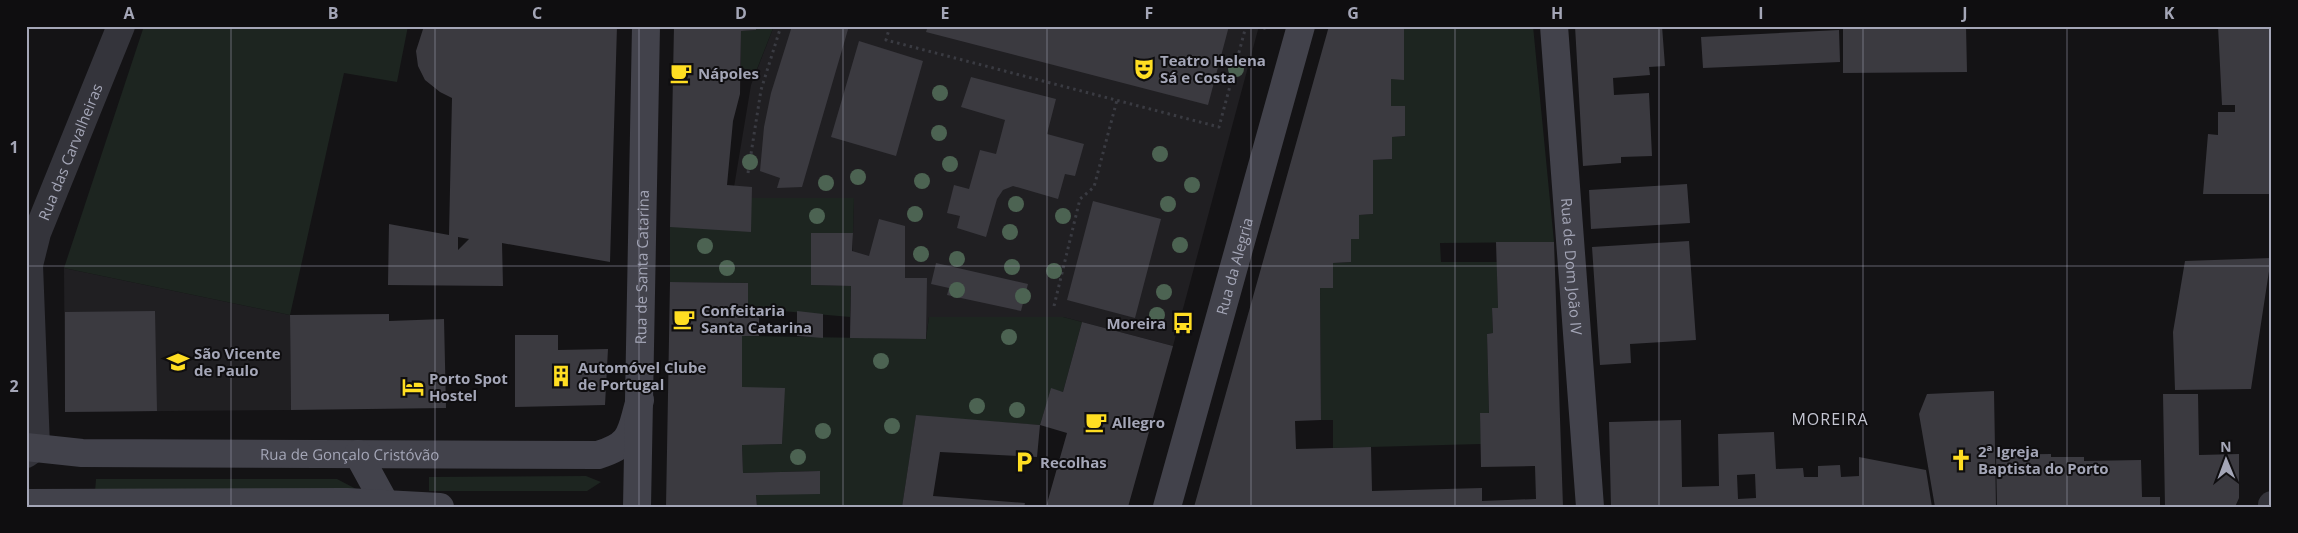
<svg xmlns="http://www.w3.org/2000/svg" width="2298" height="533" viewBox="0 0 2298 533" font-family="'Open Sans',sans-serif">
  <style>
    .built { fill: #201f22 }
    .green { fill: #1d2520 }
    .building { fill: #3b3a40; fill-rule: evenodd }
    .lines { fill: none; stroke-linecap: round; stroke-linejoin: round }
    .path { stroke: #3a3b42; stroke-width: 3; stroke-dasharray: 2.5 4; stroke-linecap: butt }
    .street { stroke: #34343b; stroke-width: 28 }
    .secondary { stroke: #42424b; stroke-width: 28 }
    .tree { fill: #4c6352 }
    .grid { fill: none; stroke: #a4a6b7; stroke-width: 1; stroke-opacity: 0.55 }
    .labels { text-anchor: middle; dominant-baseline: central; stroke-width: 4; stroke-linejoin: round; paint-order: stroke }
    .poi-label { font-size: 15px; font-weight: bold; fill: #a4a6b7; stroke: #0f0e10; text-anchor: start }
    .street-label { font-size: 15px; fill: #a4a6b7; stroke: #0f0e10 }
    .neighbourhood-label { font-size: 16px; letter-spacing: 1px; fill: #c5c6d2; stroke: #0f0e10 }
    .neatline { fill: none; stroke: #a4a6b7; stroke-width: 2 }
    .grid-label { font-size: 16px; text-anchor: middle; font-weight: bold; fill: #a4a6b7 }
  </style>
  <rect width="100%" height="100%" fill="#141315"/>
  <path class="built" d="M774 26H1259L1173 346 1063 317H929L926 339 850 338 854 198H751L734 187 751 85Z
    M64 268 290 315 291 410 65 412Z"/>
  <path class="green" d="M144 26H408L397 82 344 73 290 315 64 268Z
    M756 26H774L755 74 741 67V31L756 30Z
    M1404 26H1533L1554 242 1440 243 1441 262H1497L1498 308H1492L1493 333 1487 334 1489 413H1480L1481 444 1333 448V420H1321L1320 288 1333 287V263L1351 262V239H1359V215L1373 214V160L1392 159V137L1405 136V106H1391V79H1404Z
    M751 198H854L853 233H811V285L851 286 850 317 748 308V283L670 282V227Z
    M929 317H1063L1082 322 1063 392 1051 389 1040 425 916 416 902 507H757L756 495 819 471 743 473 742 445 782 444 783 416 742 387V336L926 339Z
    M586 476 601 482 587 491H429V477Z
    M96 479H337L360 491 95 492Z"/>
  <path class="building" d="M424 26H617L610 262 502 243 503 286 388 285 389 224 449 235 452 98 440 92 425 80 418 66 416 51ZM458 237 469 239 458 250Z
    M674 26H756V30L741 31 740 94 733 121 727 185 752 187 751 232 670 227Z
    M792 26H849L802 187 777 188 780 178 760 171 764 127 771 93Z
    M928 26H1229L1208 105 926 32Z
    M1329 26H1404V80L1391 79V106H1405V136L1392 137V159L1373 160V214L1359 215V239H1351V262L1333 263V288H1320L1321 420 1295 421 1296 449 1371 447 1372 491 1482 488V501L1536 499 1535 466 1481 467 1480 413H1489L1487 334 1493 333 1492 308H1498L1496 242H1554L1563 507H1194Z
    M1575 26H1662L1665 66 1649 67 1650 75 1613 78 1614 95 1649 93 1652 156 1621 157V163L1583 166Z
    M1843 26H1966L1967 72 1843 73Z
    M2218 26H2272V194H2203L2208 134 2218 135V112H2235V105H2222Z
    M1839 30 1840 62 1703 68 1701 37Z
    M859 41 923 61 896 156 831 137Z
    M971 77 1056 99 1047 134 1084 144 1075 176 1065 174 1058 199 1013 186 1003 190 997 199 986 237 957 228 960 216 947 213 954 185 969 189 980 150 996 154 1005 120 961 107Z
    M1687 184 1690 223 1591 229 1589 190Z
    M1093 201 1161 219 1135 318 1067 300Z
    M879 219 905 226V278H927L926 339 850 338 851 286 811 285V233H853L852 251 869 256Z
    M1689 241 1696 340 1630 344 1631 363 1600 365 1592 247Z
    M2271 258 2251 389 2175 390 2173 332 2185 261Z
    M936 263 1028 284 1021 311 947 295 949 288 931 284Z
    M670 282 748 283V308H759V336H742V387L785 388 782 444 742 445 743 473 820 471V494L756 495 757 507H666Z
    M155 311 157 411 65 412V312Z
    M797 311 823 314V338L797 336Z
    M389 314V321L444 319 446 408 291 410 290 315Z
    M1082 322 1173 346 1128 507H1046L1067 433 1040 425 1051 388 1063 392Z
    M515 335H558V350L608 349 605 405 515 407Z
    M1994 391 1996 507H1935L1919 414 1927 394Z
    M2163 394H2198L2199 455 2239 454V498L2235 507H2165Z
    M916 415 1040 425 1037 457 940 452 933 496 1025 503 1024 507H902Z
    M1681 420 1682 487 1719 486 1718 434 1774 432 1776 469 1803 468 1804 477H1818V466L1840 465 1841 477 1859 476V457L1926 470 1932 507H1611L1609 422ZM1755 474 1756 498 1738 499 1737 475Z
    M2051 454V457H2084V461L2141 460 2142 497H2160V507H1997L1996 455Z"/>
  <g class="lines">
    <path class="path" d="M890 26 886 40 1219 127 1246 26
      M1257 26 1268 29
      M748 173 761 90 781 26
      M1054 306 1080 199 1094 187 1117 100"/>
    <g class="street">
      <path id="s1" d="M26 454 36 447 29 265 37 233 121 26"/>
      <path d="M2272 507V505"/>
    </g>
    <g class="secondary">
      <path id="s2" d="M1554 26 1590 507"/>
      <path id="s3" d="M26 447 82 453 598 455C634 444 630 432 640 400"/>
      <path d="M358 454 387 507"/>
      <path d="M26 503 347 502 440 507"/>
      <path id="s4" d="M637 507 646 26"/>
      <path id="s5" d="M1167 507 1301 26"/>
    </g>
  </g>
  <g class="tree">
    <circle cx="1236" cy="69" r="8"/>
    <circle cx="940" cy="93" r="8"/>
    <circle cx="939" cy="133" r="8"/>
    <circle cx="1160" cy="154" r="8"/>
    <circle cx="750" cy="162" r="8"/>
    <circle cx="950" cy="164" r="8"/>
    <circle cx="858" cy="177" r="8"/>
    <circle cx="922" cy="181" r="8"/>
    <circle cx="826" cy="183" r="8"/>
    <circle cx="1192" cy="185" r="8"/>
    <circle cx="1016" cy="204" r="8"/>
    <circle cx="1168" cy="204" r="8"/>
    <circle cx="915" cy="214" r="8"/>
    <circle cx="817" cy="216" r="8"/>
    <circle cx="1063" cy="216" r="8"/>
    <circle cx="1010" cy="232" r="8"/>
    <circle cx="1180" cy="245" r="8"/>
    <circle cx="705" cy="246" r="8"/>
    <circle cx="921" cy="254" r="8"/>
    <circle cx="957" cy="259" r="8"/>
    <circle cx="1012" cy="267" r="8"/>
    <circle cx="727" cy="268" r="8"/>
    <circle cx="1054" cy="271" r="8"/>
    <circle cx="957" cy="290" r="8"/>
    <circle cx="1164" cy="292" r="8"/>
    <circle cx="1023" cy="296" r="8"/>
    <circle cx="1157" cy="315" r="8"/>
    <circle cx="1009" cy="337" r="8"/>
    <circle cx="881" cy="361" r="8"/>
    <circle cx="977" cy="406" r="8"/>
    <circle cx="1017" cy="410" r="8"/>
    <circle cx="892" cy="426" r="8"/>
    <circle cx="823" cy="431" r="8"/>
    <circle cx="798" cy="457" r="8"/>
  </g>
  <path class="grid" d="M231 26V507M435 26V507M639 26V507M843 26V507M1047 26V507M1251 26V507M1455 26V507M1659 26V507M1863 26V507M2067 26V507M26 266H2272"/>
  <defs>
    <g id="theatre-bare" transform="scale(1.725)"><path d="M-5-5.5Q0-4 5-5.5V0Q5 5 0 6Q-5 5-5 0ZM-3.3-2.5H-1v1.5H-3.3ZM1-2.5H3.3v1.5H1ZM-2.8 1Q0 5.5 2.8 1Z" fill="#ffde22" stroke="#0f0e10" stroke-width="2.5" paint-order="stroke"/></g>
    <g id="cafe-bare" transform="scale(1.725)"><path d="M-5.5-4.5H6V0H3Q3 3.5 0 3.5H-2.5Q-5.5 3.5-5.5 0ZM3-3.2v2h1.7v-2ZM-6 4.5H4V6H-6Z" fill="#ffde22" stroke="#0f0e10" stroke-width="2.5" paint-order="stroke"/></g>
    <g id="bus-bare" transform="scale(1.725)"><path d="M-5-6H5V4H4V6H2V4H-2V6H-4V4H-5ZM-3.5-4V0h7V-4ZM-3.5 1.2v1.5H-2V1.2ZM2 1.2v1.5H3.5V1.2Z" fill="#ffde22" stroke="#0f0e10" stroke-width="2.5" paint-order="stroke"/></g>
    <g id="school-bare" transform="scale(1.725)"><path d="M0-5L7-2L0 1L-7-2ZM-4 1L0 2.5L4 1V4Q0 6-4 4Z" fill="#ffde22" stroke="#0f0e10" stroke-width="2.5" paint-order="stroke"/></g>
    <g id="building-bare" transform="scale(1.725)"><path d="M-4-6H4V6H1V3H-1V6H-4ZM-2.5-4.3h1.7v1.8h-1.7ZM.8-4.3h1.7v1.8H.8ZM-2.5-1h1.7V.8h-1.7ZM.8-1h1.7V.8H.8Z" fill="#ffde22" stroke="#0f0e10" stroke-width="2.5" paint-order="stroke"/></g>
    <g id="hotel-bare" transform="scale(1.725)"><path d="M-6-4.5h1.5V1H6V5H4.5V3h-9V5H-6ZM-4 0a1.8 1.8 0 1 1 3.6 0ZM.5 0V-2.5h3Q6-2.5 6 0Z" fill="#ffde22" stroke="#0f0e10" stroke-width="2.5" paint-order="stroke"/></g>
    <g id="church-bare" transform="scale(1.725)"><path d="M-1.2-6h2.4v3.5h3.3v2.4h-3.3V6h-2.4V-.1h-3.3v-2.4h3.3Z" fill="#ffde22" stroke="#0f0e10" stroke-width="2.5" paint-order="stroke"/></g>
    <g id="parking-bare" transform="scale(1.725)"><path d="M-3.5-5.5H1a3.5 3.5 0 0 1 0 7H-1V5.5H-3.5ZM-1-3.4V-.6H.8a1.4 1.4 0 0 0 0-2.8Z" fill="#ffde22" stroke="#0f0e10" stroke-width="2.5" paint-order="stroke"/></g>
  </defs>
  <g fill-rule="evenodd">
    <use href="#theatre-bare" x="1144" y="69"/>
    <use href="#cafe-bare" x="681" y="73"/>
    <use href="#cafe-bare" x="684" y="319"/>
    <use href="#bus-bare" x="1183" y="323"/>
    <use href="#school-bare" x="178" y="362"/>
    <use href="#building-bare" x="561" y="376"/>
    <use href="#hotel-bare" x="413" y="387"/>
    <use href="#cafe-bare" x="1096" y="422"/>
    <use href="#church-bare" x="1961" y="460"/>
    <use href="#parking-bare" x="1024" y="462"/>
  </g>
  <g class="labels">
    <g class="poi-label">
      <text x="1160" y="60">Teatro Helena<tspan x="1160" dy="17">Sá e Costa</tspan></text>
      <text x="698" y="73">Nápoles</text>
      <text x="701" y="310">Confeitaria<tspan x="701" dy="17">Santa Catarina</tspan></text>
      <text x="1166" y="323" text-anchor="end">Moreira</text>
      <text x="194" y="353">São Vicente<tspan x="194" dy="17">de Paulo</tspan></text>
      <text x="578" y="367">Automóvel Clube<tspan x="578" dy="17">de Portugal</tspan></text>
      <text x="429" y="378">Porto Spot<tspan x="429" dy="17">Hostel</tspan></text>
      <text x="1112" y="422">Allegro</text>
      <text x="1978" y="451">2ª Igreja<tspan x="1978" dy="17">Baptista do Porto</tspan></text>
      <text x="1040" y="462">Recolhas</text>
    </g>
    <g class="street-label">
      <text stroke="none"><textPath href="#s1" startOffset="315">Rua das Carvalheiras</textPath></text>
      <text stroke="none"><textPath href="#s2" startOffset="241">Rua de Dom João IV</textPath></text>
      <text stroke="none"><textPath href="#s4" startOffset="240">Rua de Santa Catarina</textPath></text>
      <text stroke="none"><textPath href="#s5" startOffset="250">Rua da Alegria</textPath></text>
      <text stroke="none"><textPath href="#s3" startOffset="324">Rua de Gonçalo Cristóvão</textPath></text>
    </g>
    <g class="neighbourhood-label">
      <text x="1830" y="419">MOREIRA</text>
    </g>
  </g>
  <rect width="2298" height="533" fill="none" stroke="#0f0e10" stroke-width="55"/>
  <g transform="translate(2226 460) rotate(359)" stroke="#0f0e10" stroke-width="4" paint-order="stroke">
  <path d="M0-4L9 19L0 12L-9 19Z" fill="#a4a6b7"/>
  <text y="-8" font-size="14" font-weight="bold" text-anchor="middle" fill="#a4a6b7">N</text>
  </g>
  <rect x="28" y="28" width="2242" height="478" class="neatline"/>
  <g class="grid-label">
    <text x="129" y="19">A</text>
    <text x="333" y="19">B</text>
    <text x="537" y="19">C</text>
    <text x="741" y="19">D</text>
    <text x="945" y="19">E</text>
    <text x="1149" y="19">F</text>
    <text x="1353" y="19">G</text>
    <text x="1557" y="19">H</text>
    <text x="1761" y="19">I</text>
    <text x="1965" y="19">J</text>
    <text x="2169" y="19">K</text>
    <text x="14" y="153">1</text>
    <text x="14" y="392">2</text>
  </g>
</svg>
